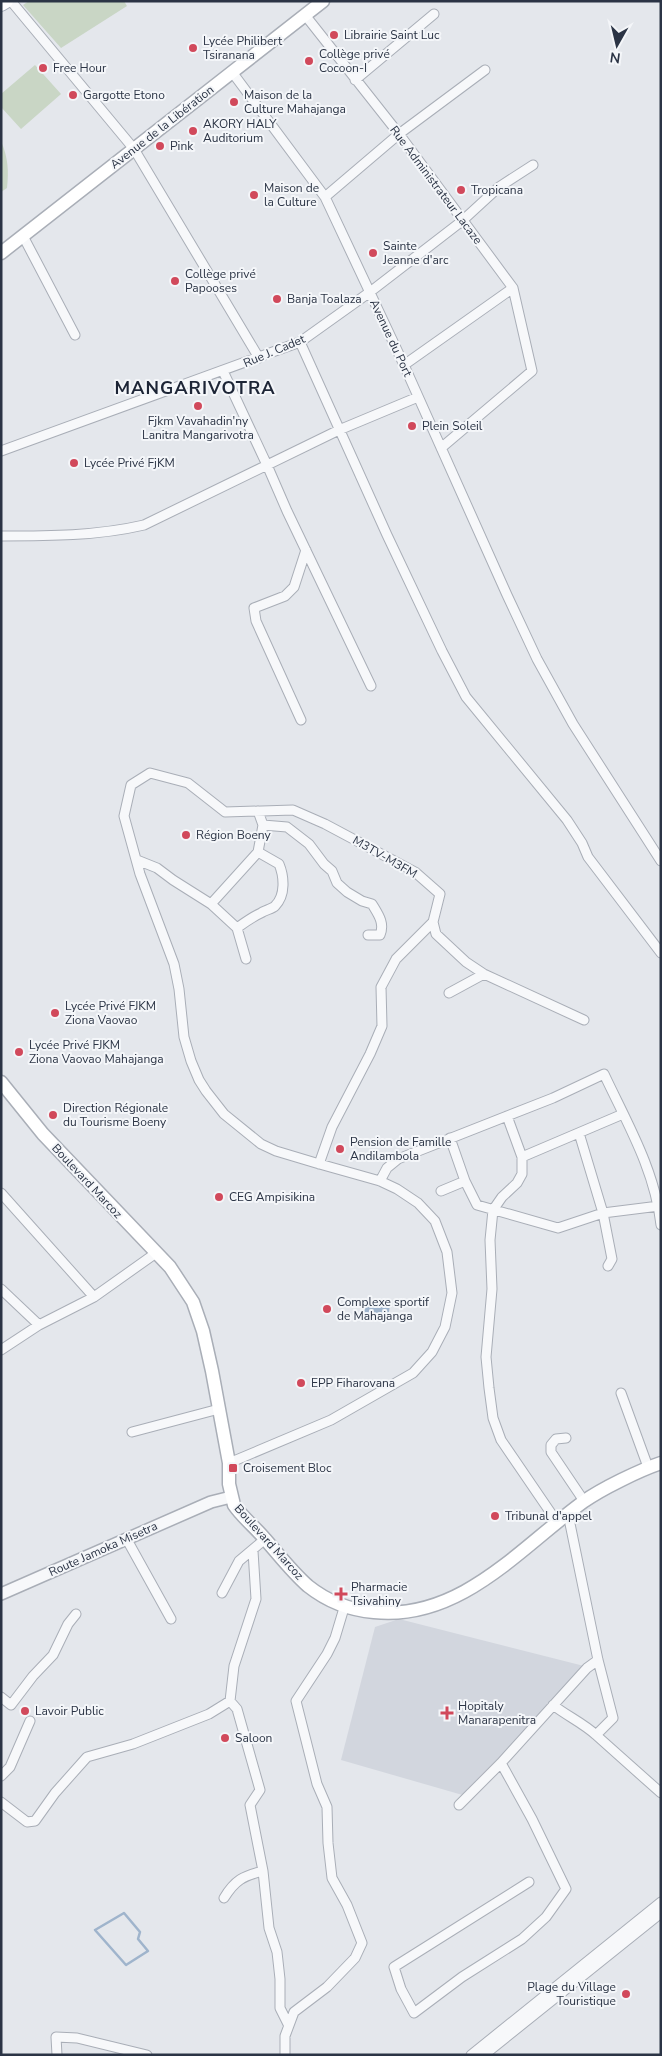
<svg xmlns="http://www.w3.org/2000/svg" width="662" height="2056" viewBox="0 0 662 2056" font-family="'Nunito Sans',sans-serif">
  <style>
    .built { fill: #d2d6de }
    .green { fill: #c9d6c5 }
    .water { fill: #9fb4cc }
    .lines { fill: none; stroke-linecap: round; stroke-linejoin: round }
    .stream { stroke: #9fb4cc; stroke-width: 2.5 }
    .minor-casing { stroke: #a9aeb7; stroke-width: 11 }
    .tertiary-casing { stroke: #a9aeb7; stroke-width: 14 }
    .secondary-casing { stroke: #a9aeb7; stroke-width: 15 }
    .primary-casing { stroke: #a3abb8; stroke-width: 16 }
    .minor { stroke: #f7f8fa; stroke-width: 9 }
    .tertiary { stroke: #f7f8fa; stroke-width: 11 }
    .secondary { stroke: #fff; stroke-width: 12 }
    .primary { stroke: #fff; stroke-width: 14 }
    .poi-dot { fill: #d1495b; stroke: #f4f6f9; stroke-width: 2 }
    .labels { text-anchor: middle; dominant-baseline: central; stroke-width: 4; stroke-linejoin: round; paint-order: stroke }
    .poi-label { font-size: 12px; fill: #2b3445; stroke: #f4f6f9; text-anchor: start }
    .street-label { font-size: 12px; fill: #2b3445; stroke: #f4f6f9 }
    .district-label { font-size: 18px; font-weight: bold; letter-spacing: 1px; fill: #1d2536; stroke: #f4f6f9 }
  </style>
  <rect width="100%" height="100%" fill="#e4e7ec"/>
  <path class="built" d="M399 1619 584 1666 466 1796 341 1760 375 1627Z"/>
  <path class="green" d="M29 1H124L127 6 61 48 23 5Z
    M35 65 61 94 21 129 1 107V94Z
    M1 141C8 157 9 171 7 188L1 192Z"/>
  <path class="water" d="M362 1302 390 1305 388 1318 361 1314Z"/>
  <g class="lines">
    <path class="stream" d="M124 1913 140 1932 138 1939 148 1951 126 1965 95 1930Z"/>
    <g class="minor-casing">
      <path id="minor" d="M11 1 134 149 259 358
        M305 15 399 134 513 288 532 371 441 448
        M232 72 325 197 404 365 507 595 537 659 573 724 661 861
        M355 80 434 14
        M325 197 399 134 485 70
        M23 236 75 335
        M300 342 387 535 442 651 466 697 567 820 582 843 588 857 661 953
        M404 365 513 288
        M223 371 267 465 287 511 371 686
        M1 451 300 342 370 292 462 221 499 187 533 165
        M1 536C49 536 97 536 144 525L339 430 418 397
        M301 720 256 621 254 608 285 596 294 587 306 550
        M263 825 287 827 309 844 324 864 332 871 337 883 347 892 362 901 372 904C378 914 385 923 380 935H368
        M137 860 157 868 173 880 211 904 237 928
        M211 904 258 852
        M246 959 237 928C244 923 252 917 261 913 265 910 272 909 275 906 286 895 284 876 279 864L258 852 263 825 258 811
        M449 993 484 974
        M507 1116 522 1157V1174L517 1183 502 1197 493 1210 490 1240 492 1289 486 1357 489 1388 493 1418 501 1440 557 1522
        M579 1133 603 1213 612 1259 608 1266
        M450 1138 465 1181 477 1205 558 1228 603 1213 659 1206
        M522 1157 623 1114
        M319 1164 332 1127 370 1054 382 1026 381 987 396 959 433 922
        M380 1181 387 1168 398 1159 553 1098 604 1074C627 1123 655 1170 661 1225
        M441 1191 465 1181
        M1 1193 94 1297
        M1 1289 39 1325
        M1 1350 39 1325 94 1297 156 1253
        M621 1393 648 1467
        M132 1432 219 1409
        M566 1438 556 1439 551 1445V1452L584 1501
        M229 1463 331 1420 413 1373 432 1352 445 1327 452 1293 447 1252 435 1221 418 1203 397 1189 380 1181 316 1163 276 1151 261 1144 224 1114 206 1091 199 1080 191 1061 184 1037 179 989 174 964 140 874 124 816 131 785 150 773 188 783 225 812 293 810 325 824 415 872 440 894 433 922 436 934 466 962 484 974 584 1020
        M568 1514 598 1660 613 1718 596 1735 661 1793
        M126 1538 171 1619
        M222 1593 239 1561 265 1539
        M1 1697 11 1705 33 1676 53 1655 68 1624 76 1614
        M230 1701 237 1709 260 1790 250 1805 263 1871 269 1928 277 1952 280 1979V2008L288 2024
        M553 1705C567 1716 583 1723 596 1735
        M501 1763 532 1819 566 1889 546 1917 522 1939 462 1977 414 2013 401 1989 394 1967 529 1882
        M1 1776 10 1767 30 1721
        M1 1802 27 1822 35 1821 55 1793 87 1757 133 1744 209 1714 230 1701 234 1666 256 1599 253 1551
        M459 1805 501 1763 587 1668 598 1660
        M224 1898C235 1880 243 1876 263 1871
        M57 2055 56 2037 77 2038 147 2055
        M285 2055V2036L294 2012 327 1987 355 1958 362 1943 347 1905 332 1878 328 1843 327 1807 317 1784 296 1701 327 1654 335 1638 344 1608
        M471 2055 661 1902
        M484 2055 661 1913"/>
    </g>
    <g class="tertiary-casing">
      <path id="tertiary" d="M1 1594 211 1502 231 1497"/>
    </g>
    <g class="secondary-casing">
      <path id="secondary" d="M1 253 323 1
        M1 1082 43 1134 170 1267 193 1302 203 1331 212 1371 229 1463V1484L234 1505C243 1518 255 1527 265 1539 279 1555 292 1572 308 1586 328 1602 350 1610 374 1612 460 1621 520 1548 583 1502 601 1489 640 1470 661 1463"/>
    </g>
    <g class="primary-casing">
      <path id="primary" d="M1 4 6 1"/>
    </g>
    <use href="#minor" class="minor"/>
    <use href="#tertiary" class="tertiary"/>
    <use href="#secondary" class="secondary"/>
    <use href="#primary" class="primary"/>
  </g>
  <g class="poi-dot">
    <circle cx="334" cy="35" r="5"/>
    <circle cx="193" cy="48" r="5"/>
    <circle cx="309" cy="61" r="5"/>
    <circle cx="43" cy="68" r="5"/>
    <circle cx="73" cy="95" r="5"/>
    <circle cx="234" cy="102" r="5"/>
    <circle cx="193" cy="131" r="5"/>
    <circle cx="160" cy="146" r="5"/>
    <circle cx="461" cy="190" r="5"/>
    <circle cx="254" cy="195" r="5"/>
    <circle cx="373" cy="253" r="5"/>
    <circle cx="175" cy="281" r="5"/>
    <circle cx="277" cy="299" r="5"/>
    <circle cx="198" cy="406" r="5"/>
    <circle cx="412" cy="426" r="5"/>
    <circle cx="74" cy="463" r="5"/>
    <circle cx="186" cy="835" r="5"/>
    <circle cx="55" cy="1013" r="5"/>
    <circle cx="19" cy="1052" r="5"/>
    <circle cx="53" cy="1115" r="5"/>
    <circle cx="340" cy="1149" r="5"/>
    <circle cx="219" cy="1197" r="5"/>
    <circle cx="327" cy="1309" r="5"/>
    <circle cx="301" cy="1383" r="5"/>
    <rect x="228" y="1463" width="10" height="10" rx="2.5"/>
    <circle cx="495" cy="1516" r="5"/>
    <path d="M338.5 1586.5h5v5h5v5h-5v5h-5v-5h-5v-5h5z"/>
    <circle cx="25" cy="1711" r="5"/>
    <path d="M444.5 1705.5h5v5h5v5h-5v5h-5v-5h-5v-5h5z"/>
    <circle cx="225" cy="1738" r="5"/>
    <circle cx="626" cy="1994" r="5"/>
  </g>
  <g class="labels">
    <g class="poi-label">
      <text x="344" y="35">Librairie Saint Luc</text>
      <text x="203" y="41">Lycée Philibert<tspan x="203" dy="14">Tsiranana</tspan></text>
      <text x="319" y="54">Collège privé<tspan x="319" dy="14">Cocoon-I</tspan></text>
      <text x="53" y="68">Free Hour</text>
      <text x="83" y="95">Gargotte Etono</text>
      <text x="244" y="95">Maison de la<tspan x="244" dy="14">Culture Mahajanga</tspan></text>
      <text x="203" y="124">AKORY HALY<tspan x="203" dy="14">Auditorium</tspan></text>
      <text x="170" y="146">Pink</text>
      <text x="264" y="188">Maison de<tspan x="264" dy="14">la Culture</tspan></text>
      <text x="471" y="190">Tropicana</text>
      <text x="383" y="246">Sainte<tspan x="383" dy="14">Jeanne d'arc</tspan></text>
      <text x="185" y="274">Collège privé<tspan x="185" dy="14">Papooses</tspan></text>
      <text x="287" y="299">Banja Toalaza</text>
      <text x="198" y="421" text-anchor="middle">Fjkm Vavahadin'ny<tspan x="198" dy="14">Lanitra Mangarivotra</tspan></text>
      <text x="422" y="426">Plein Soleil</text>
      <text x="84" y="463">Lycée Privé FjKM</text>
      <text x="196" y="835">Région Boeny</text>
      <text x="65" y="1006">Lycée Privé FJKM<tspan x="65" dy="14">Ziona Vaovao</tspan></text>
      <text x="29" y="1045">Lycée Privé FJKM<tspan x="29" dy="14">Ziona Vaovao Mahajanga</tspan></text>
      <text x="63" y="1108">Direction Régionale<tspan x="63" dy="14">du Tourisme Boeny</tspan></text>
      <text x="350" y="1142">Pension de Famille<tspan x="350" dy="14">Andilambola</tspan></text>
      <text x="229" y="1197">CEG Ampisikina</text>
      <text x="337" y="1302">Complexe sportif<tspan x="337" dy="14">de Mahajanga</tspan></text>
      <text x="311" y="1383">EPP Fiharovana</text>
      <text x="243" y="1468">Croisement Bloc</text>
      <text x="505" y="1516">Tribunal d'appel</text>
      <text x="351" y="1587">Pharmacie<tspan x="351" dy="14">Tsivahiny</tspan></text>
      <text x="458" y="1706">Hopitaly<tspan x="458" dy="14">Manarapenitra</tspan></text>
      <text x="35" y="1711">Lavoir Public</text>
      <text x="235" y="1738">Saloon</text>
      <text x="616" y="1987" text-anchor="end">Plage du Village<tspan x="616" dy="14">Touristique</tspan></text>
    </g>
    <g class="street-label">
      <text transform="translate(162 127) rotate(-38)">Avenue de la Libération</text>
      <text transform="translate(436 185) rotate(53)">Rue Administrateur Lacaze</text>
      <text transform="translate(391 338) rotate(65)">Avenue du Port</text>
      <text transform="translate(274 351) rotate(-23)">Rue J. Cadet</text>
      <text transform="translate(385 857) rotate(30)">M3TV-M3FM</text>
      <text transform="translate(87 1181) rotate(47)">Boulevard Marcoz</text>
      <text transform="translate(269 1542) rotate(48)">Boulevard Marcoz</text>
      <text transform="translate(103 1549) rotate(-24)">Route Jamoka Misetra</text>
    </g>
    <g class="district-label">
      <text x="195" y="388">MANGARIVOTRA</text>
    </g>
  </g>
  <rect width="662" height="2056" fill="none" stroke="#2b3445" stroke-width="5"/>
  <g transform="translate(617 45) rotate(188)" stroke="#f4f6f9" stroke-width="4" paint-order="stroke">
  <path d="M0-4L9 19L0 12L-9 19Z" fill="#2b3445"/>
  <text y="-8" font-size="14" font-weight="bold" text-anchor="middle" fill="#2b3445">N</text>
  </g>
</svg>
